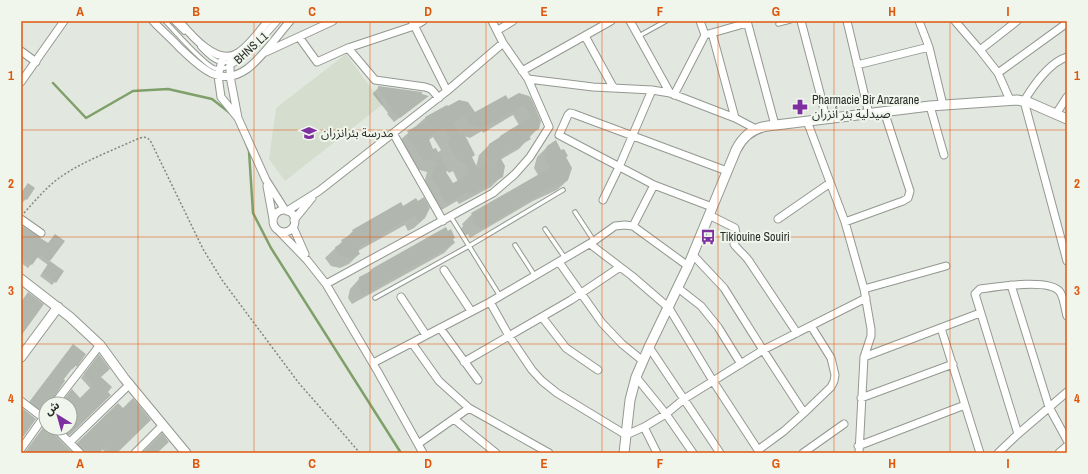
<svg xmlns="http://www.w3.org/2000/svg" width="1088" height="474" viewBox="0 0 1088 474" font-family="'Archivo Narrow','Noto Sans Arabic',sans-serif">
  <style>
    .built { fill: #d4ddce }
    .shadow { fill: #0003; fill-rule: evenodd }
    .lines { fill: none; stroke-linecap: round; stroke-linejoin: round }
    .stream { stroke: #7fa06a; stroke-width: 2.5 }
    .building { fill: #b1b7ae; fill-rule: evenodd }
    .service-casing { stroke: #939890; stroke-width: 5.5 }
    .minor-casing { stroke: #939890; stroke-width: 9 }
    .tertiary-casing { stroke: #939890; stroke-width: 11 }
    .path { stroke: #81857f; stroke-width: 1.5; stroke-dasharray: 2 2; stroke-linecap: butt }
    .service { stroke: #fff; stroke-width: 3.5 }
    .minor { stroke: #fff; stroke-width: 7 }
    .tertiary { stroke: #fff; stroke-width: 9 }
    .grid { fill: none; stroke: #de570d; stroke-width: 1; stroke-opacity: 0.55 }
    .labels { text-anchor: middle; dominant-baseline: central; stroke-width: 4; stroke-linejoin: round; paint-order: stroke }
    .street-label { font-size: 12px; fill: #292c28; stroke: #f0f6ec }
    .poi-label { font-size: 12px; fill: #292c28; stroke: #f0f6ec; text-anchor: start }
    .neatline { fill: none; stroke: #de570d; stroke-width: 1.5 }
    .grid-label { font-size: 13px; text-anchor: middle; font-weight: bold; fill: #de570d }
  </style>
  <rect width="100%" height="100%" fill="#e2e8df"/>
  <path class="built" d="M346 54 383 104 285 181 269 159 276 108Z"/>
  <path class="shadow" d="M379 87 420 95 427 97 394 122 387 114 388 113 373 94 374 92Z
    M519 94 538 128 519 149 500 160 502 176 491 187 459 204 457 201 438 212 423 188 427 172 412 168 398 142 425 118 446 106 475 114 508 100ZM513 115 519 125 490 144 479 155 476 167 471 157 464 136 470 138 482 131 483 133ZM433 137 441 150 437 153 433 151 429 140ZM447 170 449 173 453 171 458 182 453 185 445 172Z
    M548 146 565 158 568 180 557 190 533 201 470 238 468 234 465 236 461 229 463 226 462 224 472 214 538 175 534 168 537 157Z
    M33 188 26 199 23 202 21 201V193Z
    M403 207 425 218 414 228 408 231 405 225 358 251 359 254 349 264 340 268 331 266 325 258 353 231Z
    M21 226 48 244 55 235 64 241 49 262 63 272 52 285 40 276 48 265 37 257 28 268 21 263Z
    M452 240 454 243 444 253 352 304 348 298 350 289 360 278 375 268Z
    M70 349 85 355 73 369 71 368 62 380 49 404H46V411L42 406 37 412 27 405Z
    M96 359 100 377 106 392 110 395 66 438 56 428H70V404H61L80 399 91 389 81 378Z
    M118 404 116 453H106L102 449 98 453H80L74 446Z
    M45 426 46 428H48L72 453 25 452Z"/>
  <g class="lines">
    <path class="stream" d="M53 83 86 118 133 91 168 89 212 99 230 113
      M246 143 249 151 253 213 271 248 401 453"/>
  </g>
  <path class="building" d="M378 86 422 92V94L429 96 400 118 391 109 392 108 378 89Z
    M519 93 529 96 531 98 541 121 539 129 528 135 531 139 500 157 505 166 503 177 470 195 467 192 448 203 446 200 445 201 440 194 442 193 432 177 437 162 422 159 413 142 411 143 407 136 409 134 407 131 427 121 425 117 447 105 448 106 459 100 468 102 475 112 506 95 508 99ZM524 105 531 117 500 136V137L489 144 486 155 490 162 478 169 472 157 475 155 467 139 463 133 459 135 453 123 464 116 470 125 481 128 492 122 493 123ZM444 127 451 140 447 142 460 163 463 161 470 174 453 183 446 172 448 171 436 148 433 149 428 137Z
    M556 140 561 150 564 149 568 156 566 157 572 168 568 180 541 192 542 193 481 229 478 225 475 226 471 218 473 216 471 213 550 168 544 158 547 146Z
    M28 183 35 188 27 200 21 196V193Z
    M424 197 430 208 425 218 419 222 415 216 397 225 357 248 360 254 351 259 339 255 335 247 343 243 341 240 354 233 352 230 401 202 403 206 416 198 418 201Z
    M21 225 48 243 55 234 65 241 50 261 64 271 56 283 42 273 50 261 40 254 32 265 21 258Z
    M446 227 448 231 451 229 455 238 453 239 455 243 362 295 358 287 359 277 371 271 370 270 375 267Z
    M28 292 44 304 21 336V302Z
    M73 344 86 354 77 367 75 365 64 379 65 381 49 404H45L41 410 30 401Z
    M99 354 110 369 101 377 112 387 108 392 111 395 70 435 62 428H70V404H60L72 389 80 398 93 385 84 374Z
    M133 398 151 420 117 453H112L106 446 99 453H85L84 449 77 443 118 403 123 408Z
    M21 407 36 419 21 440Z
    M45 425H46V437L51 431 73 453H32L28 448Z
    M162 433 169 442 157 453H142Z"/>
  <g class="lines">
    <g class="service-casing">
      <path id="service" d="M165 21C175 31 202 63 214 68 236 75 266 35 279 21
        M173 21 184 32
        M778 24 790 21
        M639 36 666 21
        M200 47C205 52 210 58 217 61 238 70 263 34 275 21
        M575 212 594 241
        M451 217 500 296
        M545 229 565 258
        M515 245 535 276
        M375 298 469 246 563 190"/>
    </g>
    <g class="minor-casing">
      <path id="minor" d="M153 21C161 30 171 38 179 47 198 65 219 89 247 69 262 58 278 35 290 21
        M179 21C191 35 216 65 236 54 248 48 259 31 268 21
        M412 21 447 91
        M630 21 670 93
        M700 21 705 35
        M747 21 775 125
        M801 21 820 93 826 119
        M847 21 869 114
        M919 21 929 47 943 105
        M955 21 980 50 998 73 1010 100
        M498 30 513 21
        M712 33 735 118
        M585 36 613 87
        M299 37 317 62 348 48 414 26 423 21
        M348 48 375 80 425 87 431 89 439 98
        M980 50 1017 21
        M21 51 36 62
        M266 52 333 21
        M223 57 218 76 221 97 238 118 266 180 285 210
        M230 57V76L238 118
        M1067 57C1050 62 1033 86 1024 101L1067 261
        M857 65 929 47
        M522 71 611 21
        M998 73 1067 23
        M528 79 593 87 652 90 670 93 735 118 756 129
        M21 82 64 21
        M674 95 705 35 747 23
        M930 106 944 155
        M1056 114 1067 97
        M807 121 845 222 864 289 871 329V336L864 357 859 453
        M393 133 443 221
        M267 186 273 219
        M603 200 619 167 652 90
        M712 207 654 185 559 135 568 115 570 113 574 114 727 171
        M273 221a11 11 0 1 1 22 0a11 11 0 1 1-22 0Z
        M287 211 319 191 447 91 503 43
        M709 215 735 228 736 235 734 244C737 249 745 255 749 261L797 333
        M21 219 41 233
        M778 219 830 183
        M294 220 312 198
        M845 222 903 201 908 198 910 191 884 111
        M633 226 654 185
        M293 227 305 254
        M279 231 307 260 326 284 378 372 423 453
        M590 244 632 276 669 308 713 381 760 453
        M693 255 724 288 763 350 804 413
        M559 262 602 323 622 344 643 361
        M444 270 471 311
        M326 284 493 193 515 174 530 157 549 127 528 79 503 43 492 21
        M1011 285 1049 407 1067 440
        M678 288 701 306 718 327 741 364
        M864 289 946 266
        M401 297 426 335
        M490 302 509 336 532 370 542 381 557 393 626 435 644 427 666 414 684 399 763 350 866 298
        M542 317 566 348 598 370
        M440 328 478 380
        M941 328 980 453
        M412 343 439 381 469 408
        M649 347 720 453
        M864 357 980 313
        M464 362 571 300 620 267
        M373 363 490 302 594 241 615 226 625 225 633 226 688 266
        M636 377 666 414 693 453
        M861 398 953 364
        M21 401 46 420
        M54 404 100 345
        M454 419 496 453
        M644 427 657 453
        M55 428 80 453
        M1018 434 975 294 980 289C995 287 1050 278 1060 292 1064 298 1065 309 1067 316
        M70 442 130 384
        M418 444 469 408 549 453
        M858 446 965 405
        M21 449 46 414
        M758 450 784 431 804 413 831 387 834 381 835 375 831 358 811 326
        M135 453 163 425
        M803 453 844 424
        M998 453 1018 434 1067 392
        M1059 453 1067 446"/>
    </g>
    <g class="tertiary-casing">
      <path id="tertiary" d="M21 279 70 317 100 345 124 378 186 453
        M21 357 58 307
        M624 453 630 400 636 377 649 347 688 266 736 150C743 136 753 128 768 126L930 106 1017 100 1028 102 1067 119"/>
    </g>
    <path class="path" d="M24 213C36 200 47 186 62 176 84 161 111 151 135 140 142 137 147 135 151 142L203 249 222 280 298 382 360 453"/>
    <use href="#service" class="service"/>
    <use href="#minor" class="minor"/>
    <use href="#tertiary" class="tertiary"/>
  </g>
  <path class="grid" d="M138 21V453M254 21V453M370 21V453M486 21V453M602 21V453M718 21V453M834 21V453M950 21V453M21 130H1067M21 237H1067M21 344H1067"/>
  <defs>
    <g id="pharmacy-bare" transform="scale(1.2)"><path d="M-2-6h4v4h4v4h-4v4h-4v-4h-4v-4h4Z" fill="#7f30a0" stroke="#f0f6ec" stroke-width="2.5" paint-order="stroke"/></g>
    <g id="school-bare" transform="scale(1.2)"><path d="M0-5L7-2L0 1L-7-2ZM-4 1L0 2.5L4 1V4Q0 6-4 4Z" fill="#7f30a0" stroke="#f0f6ec" stroke-width="2.5" paint-order="stroke"/></g>
    <g id="bus-bare" transform="scale(1.2)"><path d="M-5-6H5V4H4V6H2V4H-2V6H-4V4H-5ZM-3.5-4V0h7V-4ZM-3.5 1.2v1.5H-2V1.2ZM2 1.2v1.5H3.5V1.2Z" fill="#7f30a0" stroke="#f0f6ec" stroke-width="2.5" paint-order="stroke"/></g>
  </defs>
  <g fill-rule="evenodd">
    <use href="#pharmacy-bare" x="800" y="107"/>
    <use href="#school-bare" x="309" y="133"/>
    <use href="#bus-bare" x="708" y="237"/>
  </g>
  <g class="labels">
    <g class="street-label">
      <text transform="translate(251 48) rotate(-42)">BHNS L1</text>
    </g>
    <g class="poi-label">
      <text x="812" y="100">Pharmacie Bir Anzarane<tspan x="812" dy="14">صيدلية بئر أنزران</tspan></text>
      <text x="321" y="133">مدرسة بئرانزران</text>
      <text x="720" y="237">Tikiouine Souiri</text>
    </g>
  </g>
  <rect width="1088" height="474" fill="none" stroke="#f0f6ec" stroke-width="44"/>
  <g transform="translate(58 416) rotate(323)"><circle r="19" fill="#f0f6ec" stroke="#a0a59e"/>
  <path d="M0-3L7 15L0 10L-7 15Z" fill="#7f30a0"/>
  <text y="-6" font-size="11" font-weight="bold" text-anchor="middle" fill="#292c28">ش</text>
  </g>
  <rect x="22" y="22" width="1044" height="430" class="neatline"/>
  <g class="grid-label">
    <text x="80" y="16">A</text>
    <text x="196" y="16">B</text>
    <text x="312" y="16">C</text>
    <text x="428" y="16">D</text>
    <text x="544" y="16">E</text>
    <text x="660" y="16">F</text>
    <text x="776" y="16">G</text>
    <text x="892" y="16">H</text>
    <text x="1008" y="16">I</text>
    <text x="11" y="80">1</text>
    <text x="1077" y="80">1</text>
    <text x="11" y="188">2</text>
    <text x="1077" y="188">2</text>
    <text x="11" y="295">3</text>
    <text x="1077" y="295">3</text>
    <text x="11" y="403">4</text>
    <text x="1077" y="403">4</text>
    <text x="80" y="468">A</text>
    <text x="196" y="468">B</text>
    <text x="312" y="468">C</text>
    <text x="428" y="468">D</text>
    <text x="544" y="468">E</text>
    <text x="660" y="468">F</text>
    <text x="776" y="468">G</text>
    <text x="892" y="468">H</text>
    <text x="1008" y="468">I</text>
  </g>
</svg>
